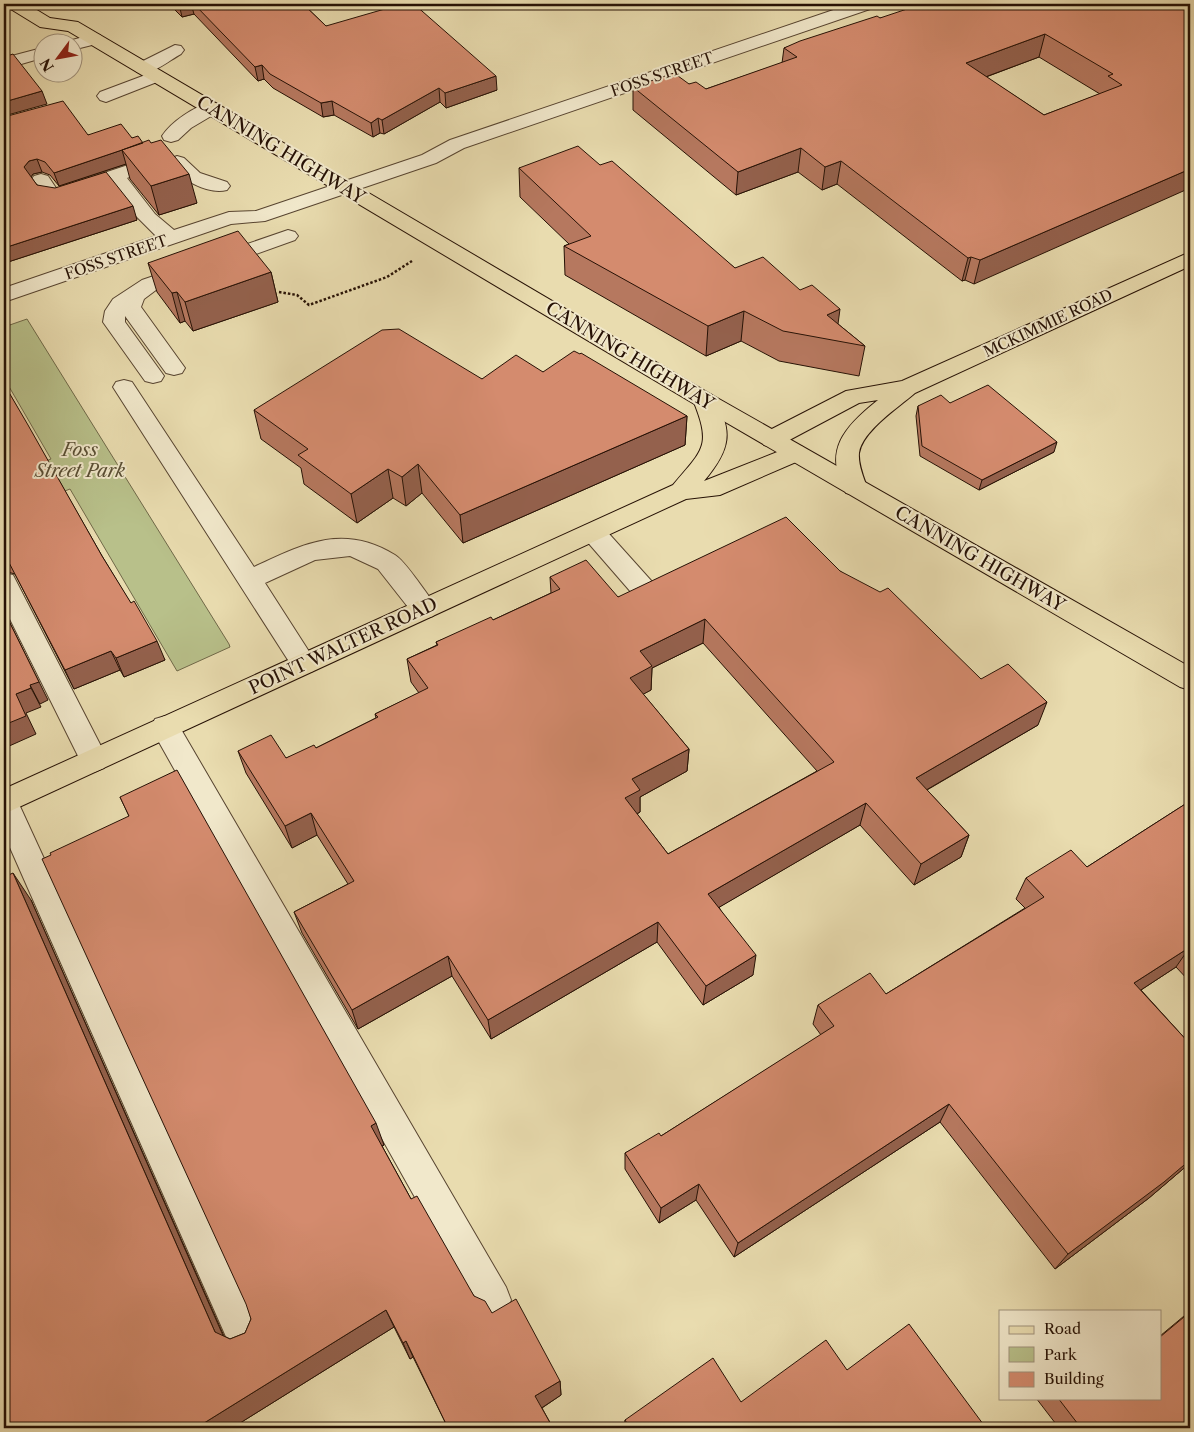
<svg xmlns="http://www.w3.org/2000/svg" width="1194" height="1432" viewBox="0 0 1194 1432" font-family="'Libre Caslon Text',serif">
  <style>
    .green { fill: #b8c08a; stroke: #6f6848 }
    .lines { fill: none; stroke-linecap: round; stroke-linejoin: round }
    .minor-casing { stroke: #574430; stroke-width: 2 }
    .major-casing { stroke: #261105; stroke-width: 2 }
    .highway-casing { stroke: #261105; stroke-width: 2 }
    .path { stroke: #261105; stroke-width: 2.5; stroke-dasharray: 2.5 2; stroke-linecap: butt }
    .minor { fill: #f1e8cb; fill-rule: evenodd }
    .major { fill: #e9dcaf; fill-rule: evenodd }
    .highway { fill: #e9dcaf; fill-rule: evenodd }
    .wall { fill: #b6785f; stroke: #261105; fill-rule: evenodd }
    .shaded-wall { fill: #94614d; stroke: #261105 }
    .building { fill: #d48b6e; stroke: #261105; fill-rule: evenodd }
    .labels { text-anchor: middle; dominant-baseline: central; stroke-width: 4; stroke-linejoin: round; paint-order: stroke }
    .far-street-label { font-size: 15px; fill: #261105; stroke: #f1e8cb }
    .street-label { font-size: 18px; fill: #261105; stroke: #f1e8cb }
    .park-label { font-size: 18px; font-style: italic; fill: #594e34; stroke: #f1e8cb }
  </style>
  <rect width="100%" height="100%" fill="#e9dcaf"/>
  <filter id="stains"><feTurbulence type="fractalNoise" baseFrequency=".004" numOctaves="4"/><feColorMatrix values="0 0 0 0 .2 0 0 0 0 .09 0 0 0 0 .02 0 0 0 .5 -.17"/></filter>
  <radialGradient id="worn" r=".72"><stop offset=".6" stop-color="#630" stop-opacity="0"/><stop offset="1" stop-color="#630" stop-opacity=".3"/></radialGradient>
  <path class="green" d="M27 319 229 644 230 647 177 671 70 489 4 515V477L51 459 4 378V327Z"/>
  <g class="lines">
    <g class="minor-casing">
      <path id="minor" d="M851 4H876L873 8 464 148 436 163 265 221 231 224 4 302V288L156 236 134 214 111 183 60 200 43 197 31 180 34 176 41 174 48 176 56 188H59L161 154 168 156 170 159 177 156 184 158 200 173 227 182 230 186 227 190C207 195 180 179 168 163L127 178 155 214 174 230 229 212 256 211 422 155 450 140Z
        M94 34 100 35 103 39 100 43 72 50V42H65Z
        M175 45 181 46 184 50 181 54C168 61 152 76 137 72L134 68 137 64Z
        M42 48V58L4 69V58Z
        M156 71 162 72 165 76 162 80 106 102 100 100 97 96 100 92Z
        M211 102 218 104 220 108 218 112 191 128 178 140 171 142 164 140 162 136C172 121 194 107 211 102Z
        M288 230 295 232 298 236 295 240 156 290 144 299 141 307 185 368 182 373 174 375 166 373 125 316V322L164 376 161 381 153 383 145 381 103 322 105 311 113 299 142 280Z
        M124 380 132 382 254 567C303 544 343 523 395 555 405 561 425 591 433 602L437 609 433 616 424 619 415 616 378 569 350 556 315 560 265 583 317 664 313 671 304 674 295 671 113 387 116 382Z
        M593 523 602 526 655 585 659 592 655 599 646 602 637 599 584 538 581 532 584 526Z
        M4 573 13 575 104 752 108 760 104 768 94 772 84 768 4 607Z
        M165 716 175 719 506 1287 511 1300 506 1313 493 1318 480 1313 155 735 151 727 155 719Z
        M4 790 14 794 18 802 257 1322 262 1335 257 1348 244 1353 231 1348 4 834Z"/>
    </g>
    <g class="major-casing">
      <path id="major" d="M1190 252V266L915 393C899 407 862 431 859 453 858 464 863 476 867 487L864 493 855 495 846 493C822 451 845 426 878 400L859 403 780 445 772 447 764 445 760 439 764 433 846 391 902 381Z
        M704 392 712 395C735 431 730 450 704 481L795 445 803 447 807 453 803 459 720 495 686 499 4 814V789L673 485C703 449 712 447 693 400L696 395Z"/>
    </g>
    <g class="highway-casing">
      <path id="highway" d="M7 4H27L50 18 78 22 712 395 1190 667V690L1180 687 696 405 68 31 40 27 9 8Z"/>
    </g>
    <path class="path" d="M279 292 297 295 309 305 387 277 412 261"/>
    <use href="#minor" class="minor"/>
    <use href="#major" class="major"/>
    <use href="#highway" class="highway"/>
  </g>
  <path class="wall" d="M169 4H303L326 26 497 90 446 108 440 102 384 134 380 133 373 137 334 115 323 117 273 88 264 79 258 81 194 14 182 17Z
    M1190 4 974 284 965 280 962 281 837 184 822 190 798 172 736 195 633 110V87L689 84 706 89 782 63 784 48 880 18ZM1039 57 1100 94 1044 115 986 77Z
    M4 117 88 135 132 138 143 143 197 203 159 215 130 179 126 164 59 186 50 175 42 172 33 174 31 177 37 185 137 220 8 262 4 255Z
    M600 165 735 268 838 324 865 346 859 376 779 361 741 341 706 356 565 275 564 246 569 244 520 197 519 168Z
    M148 263 271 272 278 302 193 331 185 321 180 323 157 292Z
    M543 372 687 416 685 445 463 543 422 493 406 506 393 498 357 523 304 484 301 468 261 439 254 410 482 379Z
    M4 384 102 556 165 660 124 677 120 670 74 689 15 574 4 571V572Z
    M950 403 1054 452 979 490 920 456 916 416 918 406Z
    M840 571 981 679 1038 725 927 790 969 835 961 857 914 885 860 825 719 907 753 975 703 1005 657 942 491 1039 452 976 358 1029 302 933 294 912 348 884 317 835 292 848 246 773 238 751 286 758 316 748 376 718 375 714 419 693 411 682 407 659 437 645 436 642 493 620 551 593 550 577 618 597ZM703 643 817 771 668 854 637 814 640 812V797L687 771 689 749 643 694 651 690 652 668Z
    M120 797 384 1145 382 1146 411 1199 474 1296 560 1381 561 1395 542 1408 553 1428H448L413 1357 410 1359 394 1327 232 1428 31 900 224 1336 230 1339 245 1333 251 1319 129 816Z
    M1190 801V982L1176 967 1141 990 1190 1044V1163L1149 1198 1055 1269 940 1122 734 1257 696 1200 659 1223 625 1169V1153L661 1136 821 1035 813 1024 818 1005 886 994 1025 908 1016 899 1026 878 1087 867Z
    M1190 1311V1428H1059L1036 1398H1160V1336Z
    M847 1370 986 1428H624L625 1420 741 1402Z"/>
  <path class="shaded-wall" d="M179 4H191L194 14 182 17Z
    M1045 34 1039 57 961 86 966 63Z
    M262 65 264 79 258 81 255 67Z
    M496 76 497 90 446 108 445 93Z
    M439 88 440 102 384 134 382 120Z
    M42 91 47 104 4 116V102Z
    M332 101 334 115 323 117 321 103Z
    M378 118 380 133 373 137 371 123Z
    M801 148 798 172 736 195 738 172Z
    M122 150 126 164 59 186 54 173Z
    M37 159 42 172 33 174 29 180 24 167 29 161Z
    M841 161 837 184 822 190 825 167Z
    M1190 169V188L974 284 980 260Z
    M189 174 197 203 159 215 151 186Z
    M133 206 137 220 8 262 4 248Z
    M971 257 965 280 962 281 968 258Z
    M271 272 278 302 193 331 185 302Z
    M177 292 185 321 180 323 172 293Z
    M840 309 836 339 827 315Z
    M744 311 741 341 706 356 708 326Z
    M687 416 685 445 463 543 460 515Z
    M1057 442 1054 452 979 490 982 480Z
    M418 464 422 493 406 506 402 477Z
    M388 469 393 498 357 523 351 494Z
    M4 611 48 700 40 704 30 685Z
    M705 619 703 643 652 668 651 690 629 702 630 678 640 651Z
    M157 641 165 660 124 677 116 658Z
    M111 651 120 670 74 689 65 670Z
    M31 688 41 707 26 713 36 734 7 747 4 742V725L16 694Z
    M1047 702 1038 725 909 800 916 778Z
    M689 749 687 771 640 797V812L625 820V798L632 779Z
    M866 803 860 825 706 915 708 894Z
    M311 813 317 835 292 848 285 826Z
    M969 835 961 857 914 885 921 864Z
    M13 873 31 900 229 1349 215 1332Z
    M658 922 657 942 491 1039 488 1020Z
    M1190 947 1176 967 1121 1003 1134 983Z
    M756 955 753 975 703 1005 706 986Z
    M448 956 452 976 358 1029 352 1010Z
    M949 1104 940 1122 734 1257 738 1243Z
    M376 1123 384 1145 378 1148 371 1126Z
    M1190 1160V1163L1149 1198 1055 1269 1068 1254Z
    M699 1184 696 1200 659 1223 661 1208Z
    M386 1310 394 1327 232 1428H196Z
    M406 1341 413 1357 410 1359 403 1343Z
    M560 1381 561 1395 537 1411 535 1396Z"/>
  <path class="building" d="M194 4H303L326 26 402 4H414L496 76 445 93 439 88 382 120 378 118 371 123 332 101 321 103 270 74 262 65 255 67Z
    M922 4H1190V169L980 260 971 257 968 258 841 161 825 167 801 148 738 172 633 87 674 73 689 84 696 82 706 89 797 57 784 48 800 41 877 16 880 18ZM1045 34 1113 74 1108 76 1122 85 1044 115 966 63Z
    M13 54 42 91 4 102V57Z
    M63 101 88 135 121 124 132 138 138 136 143 143 122 150 54 173 45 162 37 159 29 161 24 167 37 185 55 188 106 172 133 206 4 248V117Z
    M149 140 151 143 161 140 189 174 151 186 122 150Z
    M578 146 600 165 612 161 735 268 763 257 800 290 812 285 840 309 827 315 865 346 783 331 744 311 708 326 564 246 591 236 519 168Z
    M238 231 271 272 185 302 177 292 172 293 148 263Z
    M399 329 482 379 516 355 543 372 574 351 580 354 581 353 687 416 460 515 418 464 402 477 388 469 351 494 298 455 308 449 254 410 382 330Z
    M4 384 28 425 102 556 131 603 134 601 157 641 116 658 111 651 65 670 5 555 4 554Z
    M988 385 1057 442 982 480 922 446 918 406 941 395 950 403Z
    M786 517 840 571 880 592 888 588 981 679 1008 664 1047 702 916 778 969 835 921 864 866 803 708 894 756 955 706 986 658 922 488 1020 448 956 352 1010 294 912 354 881 311 813 285 826 238 751 271 735 286 758 314 745 316 748 378 717 375 714 428 688 407 659 438 645 436 642 491 617 493 620 560 589 550 577 586 560 618 597ZM705 619 834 762 668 854 625 798 640 790 632 779 689 749 630 678 652 666 640 651Z
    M4 611 39 682 30 685 31 688 16 694 26 716 4 725Z
    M177 770 376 1123 371 1126 411 1199 417 1196 474 1296 485 1301 492 1313 516 1299 560 1381 535 1396 553 1428H448L406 1341 403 1343 386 1310 196 1428H4V877L13 873 215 1332 230 1339 245 1333 251 1319 246 1304 42 859 51 855 50 853 129 816 120 797Z
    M1190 801V947L1134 983 1190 1044V1160L1164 1182 1068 1254 949 1104 738 1243 699 1184 661 1208 625 1153 659 1133 661 1136 834 1026 818 1005 870 973 886 994 1044 897 1026 878 1071 850 1087 867Z
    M1190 1312V1428H1081L1058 1398H1160V1337Z
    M909 1324 986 1428H630L625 1420 713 1358 741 1402 826 1340 847 1370Z"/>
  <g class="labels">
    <g class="far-street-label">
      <text transform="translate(662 74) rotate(-19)">FOSS STREET</text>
      <text transform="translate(116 257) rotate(-19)">FOSS STREET</text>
      <text transform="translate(1048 323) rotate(-25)">MCKIMMIE ROAD</text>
    </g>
    <g class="street-label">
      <text transform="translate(281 150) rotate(31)">CANNING HIGHWAY</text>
      <text transform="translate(630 356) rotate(31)">CANNING HIGHWAY</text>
      <text transform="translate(980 559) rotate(30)">CANNING HIGHWAY</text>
      <text transform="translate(343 646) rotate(-25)">POINT WALTER ROAD</text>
    </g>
    <g class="park-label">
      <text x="80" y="450">Foss<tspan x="80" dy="21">Street Park</tspan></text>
    </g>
  </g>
  <rect width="1194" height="1432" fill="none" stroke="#e9dcaf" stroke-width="20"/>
  <rect x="5" y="5" width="1184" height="1422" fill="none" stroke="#261105" stroke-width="2.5"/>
  <rect x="10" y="10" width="1174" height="1412" fill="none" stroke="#261105"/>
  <rect x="999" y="1310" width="162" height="90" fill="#f1e8cb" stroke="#a0927c"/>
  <rect x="1009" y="1326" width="25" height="8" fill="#e9dcaf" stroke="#a0927c"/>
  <text x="1044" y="1334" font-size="15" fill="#261105">Road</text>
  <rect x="1009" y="1347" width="25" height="15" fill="#b8c08a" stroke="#a0927c"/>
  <text x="1044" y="1360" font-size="15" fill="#261105">Park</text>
  <rect x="1009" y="1372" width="25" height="15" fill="#d48b6e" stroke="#a0927c"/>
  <text x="1044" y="1384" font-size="15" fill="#261105">Building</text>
  <g transform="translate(58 58) rotate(238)"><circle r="24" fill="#f1e8cb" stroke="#a0927c"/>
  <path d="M0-4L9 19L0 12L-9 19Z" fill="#8f2418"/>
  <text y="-8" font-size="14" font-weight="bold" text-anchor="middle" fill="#261105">N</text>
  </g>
  <rect width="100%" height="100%" filter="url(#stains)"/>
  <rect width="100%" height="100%" fill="url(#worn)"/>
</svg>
